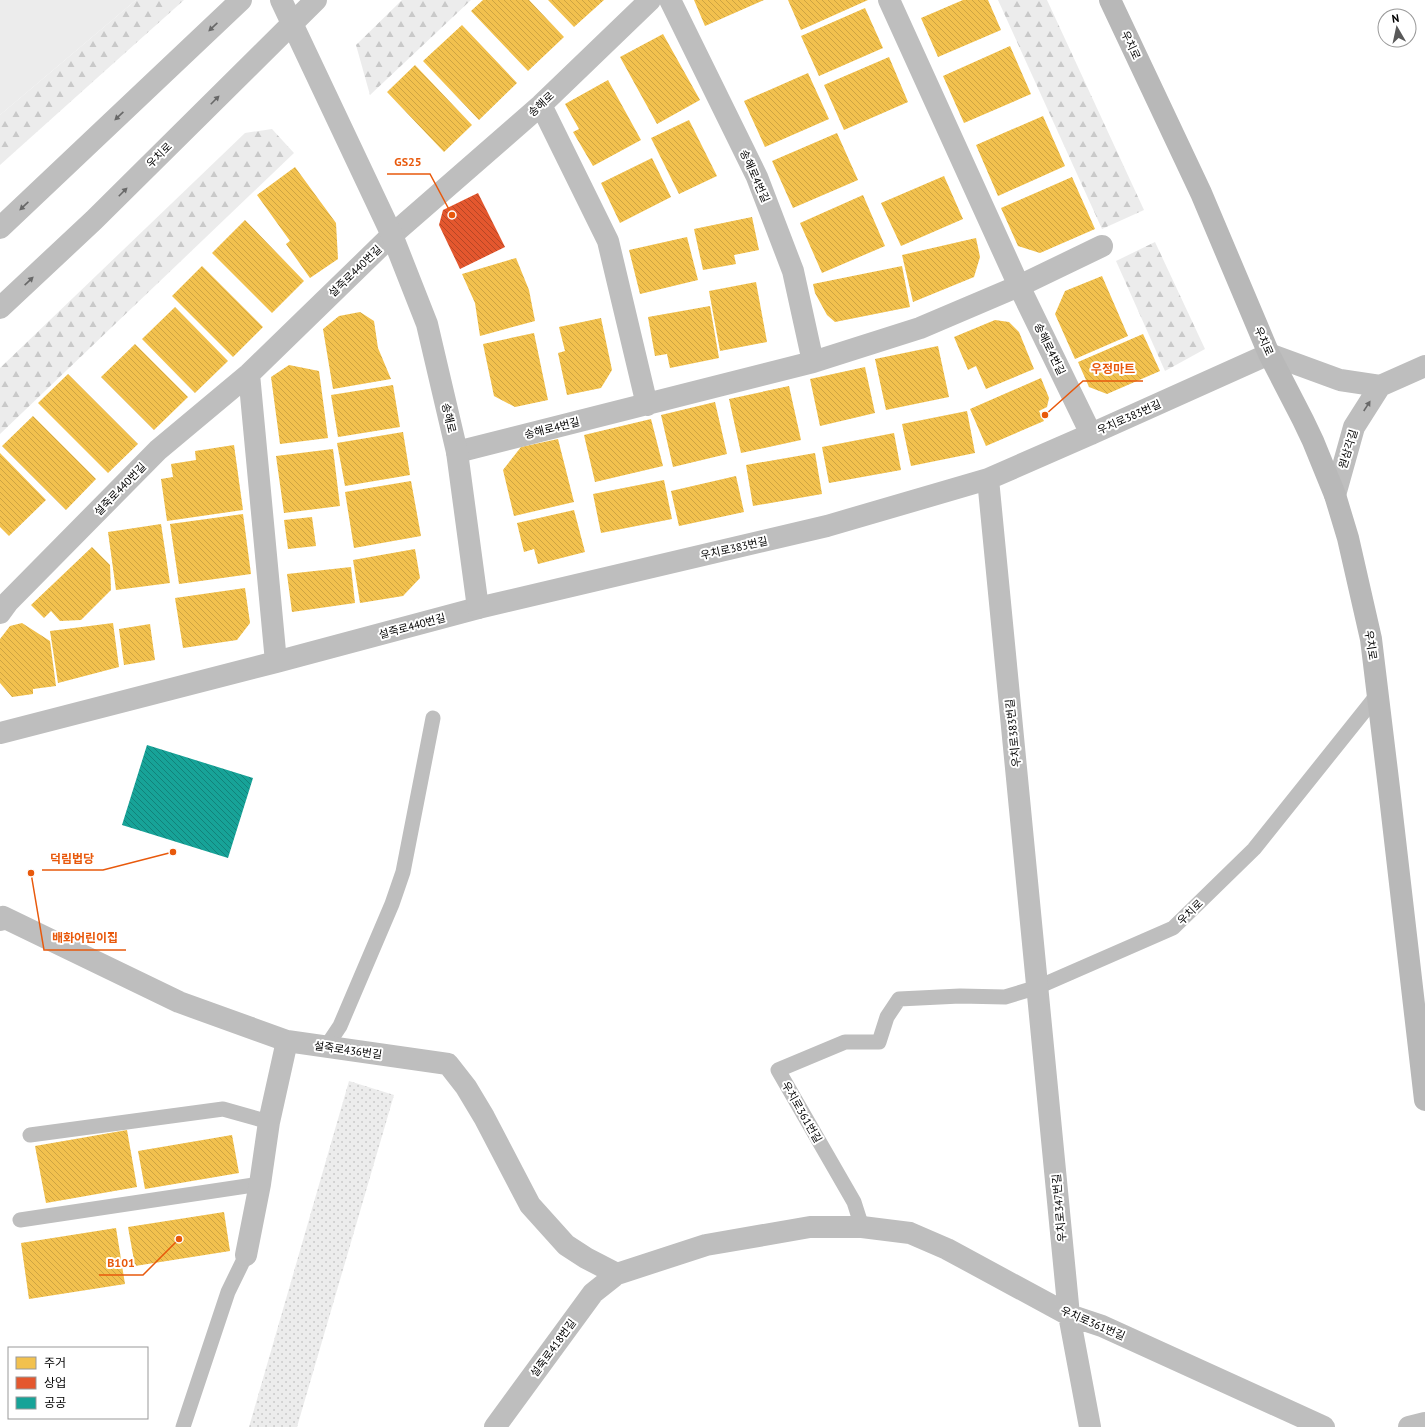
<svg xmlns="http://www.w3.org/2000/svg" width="1425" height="1427" viewBox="0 0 1425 1427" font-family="'PT Sans','Noto Sans KR',sans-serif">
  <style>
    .forest { fill: url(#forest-firs) }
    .garden { fill: url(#garden-dots) }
    .pitch { fill: #ececec }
    .homes { fill: url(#homes-back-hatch) }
    .shops { fill: url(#shops-back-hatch) }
    .public { fill: url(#public-back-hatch) }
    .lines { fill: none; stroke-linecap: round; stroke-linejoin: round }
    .service { stroke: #bebebe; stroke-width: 15 }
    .minor { stroke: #bebebe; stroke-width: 22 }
    .tertiary { stroke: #bebebe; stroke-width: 22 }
    .secondary { stroke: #b8b8b8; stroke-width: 22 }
    .oneway { fill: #686868 }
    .labels { text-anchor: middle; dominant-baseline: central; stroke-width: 4; stroke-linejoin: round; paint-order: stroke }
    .street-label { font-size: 11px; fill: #000; stroke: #fff }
    .leader { fill: none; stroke: #e8590c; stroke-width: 1.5 }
    .callout-dot { fill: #e8590c; stroke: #fff; stroke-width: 1.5 }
    .callout-label { font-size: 12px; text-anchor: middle; font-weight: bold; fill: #e8590c; stroke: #fff; stroke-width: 4; stroke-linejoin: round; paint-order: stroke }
  </style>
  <defs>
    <pattern id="forest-firs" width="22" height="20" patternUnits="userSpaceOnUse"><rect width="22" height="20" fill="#ececec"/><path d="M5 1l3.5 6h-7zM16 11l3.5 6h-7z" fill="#c9c9c9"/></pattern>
    <pattern id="garden-dots" width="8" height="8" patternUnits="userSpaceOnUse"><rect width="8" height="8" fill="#ececec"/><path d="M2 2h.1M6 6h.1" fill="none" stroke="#c9c9c9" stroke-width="1.8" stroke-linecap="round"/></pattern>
    <pattern id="homes-back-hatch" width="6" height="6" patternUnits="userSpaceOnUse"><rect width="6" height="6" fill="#f2c14e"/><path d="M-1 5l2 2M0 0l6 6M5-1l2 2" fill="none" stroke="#cea442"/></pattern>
    <pattern id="shops-back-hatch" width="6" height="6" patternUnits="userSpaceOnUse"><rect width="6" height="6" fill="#e4572e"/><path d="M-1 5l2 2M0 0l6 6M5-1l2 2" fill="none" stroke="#b64625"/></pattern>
    <pattern id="public-back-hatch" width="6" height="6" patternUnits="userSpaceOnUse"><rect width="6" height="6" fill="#17a398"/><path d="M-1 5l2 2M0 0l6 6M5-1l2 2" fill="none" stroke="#12827a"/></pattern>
  </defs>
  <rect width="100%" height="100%" fill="#fff"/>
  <path class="forest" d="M136 0H184L0 165V115Z
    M402 0H471L370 95 356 45Z
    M998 0H1047L1144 210 1102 229Z
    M272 129 294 153 0 434V368L245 133Z
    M1155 242 1205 349 1165 371 1116 261Z"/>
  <path class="garden" d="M349 1081 394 1095 297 1427H249Z"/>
  <path class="pitch" d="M0 0H136L0 115Z"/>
  <path class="homes" d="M483 0H529L564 37 528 71 471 11Z
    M548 0H604L574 27Z
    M694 0H764L705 26Z
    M788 0H868L801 30Z
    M963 0H988L1001 30 938 57 921 18Z
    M865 8 883 48 819 76 801 36Z
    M462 25 517 83 479 120 423 61Z
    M663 34 700 100 657 124 620 57Z
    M1010 46 1031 94 964 123 943 76Z
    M889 57 908 102 844 130 824 85Z
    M415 65 472 125 444 152 387 92Z
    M808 73 829 119 765 147 744 101Z
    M608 80 641 140 593 166 573 132 579 129 565 104Z
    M1043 116 1065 166 998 196 976 145Z
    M689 120 717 176 679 194 651 138Z
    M837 133 858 180 793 208 772 161Z
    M652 158 671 197 620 223 601 183Z
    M295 167 336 223 338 259 310 278 286 244 290 241 257 195Z
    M944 176 963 219 901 246 881 203Z
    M1072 177 1095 229 1040 253 1018 246 1001 208Z
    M863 195 885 246 822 273 800 223Z
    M752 217 759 250 734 255 736 264 703 270 694 229Z
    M245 220 304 281 272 313 212 253Z
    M687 237 698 280 640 294 629 250Z
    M976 238 980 257 974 277 913 302 902 255Z
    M516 258 529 290 535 321 480 336 475 303 462 274Z
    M202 266 263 327 233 357 172 296Z
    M902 266 910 307 835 322 827 315 815 293 813 284Z
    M1102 276 1128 336 1075 359 1055 314 1065 291Z
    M756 282 767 342 720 351 709 291Z
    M710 306 719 358 670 368 667 354 655 356 648 317Z
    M175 307 228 361 195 393 142 339Z
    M360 312 374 321 378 348 391 379 333 389 323 329 339 316Z
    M601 318 612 370 601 388 567 395 558 353 565 351 559 327Z
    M995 320 1009 322 1019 332 1034 369 986 389 976 366 968 370 954 337Z
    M534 333 548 400 515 407 494 396 483 344Z
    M1143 334 1160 371 1107 394 1089 387 1078 362Z
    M135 344 188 397 154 430 101 377Z
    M938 346 949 397 886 410 875 359Z
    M289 365 319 371 328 438 280 444 271 377Z
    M865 367 875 413 820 426 810 379Z
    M68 374 138 444 108 473 38 403Z
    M1041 378 1049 398 1047 407 1039 411 1044 421 986 446 970 409Z
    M393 385 400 427 338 437 331 395Z
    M789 386 801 440 741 453 729 399Z
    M715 402 727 454 673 467 661 415Z
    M967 411 975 453 911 466 902 424Z
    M33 416 96 479 66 510 2 446Z
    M651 419 663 466 595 482 584 435Z
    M403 432 410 475 345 486 337 443Z
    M894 433 901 470 829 483 822 447Z
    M558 439 574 502 514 516 503 470 521 447Z
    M234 445 243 510 167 521 161 479 173 477 171 464 196 460 195 451Z
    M333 449 340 506 284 513 276 456Z
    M0 453 46 500 9 536 0 527Z
    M815 453 822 494 753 506 746 465Z
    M736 476 744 512 679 526 671 491Z
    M664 480 672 519 601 533 593 494Z
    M411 481 421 536 354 548 345 492Z
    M574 510 585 552 538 564 534 549 524 552 517 523Z
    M243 514 251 574 179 584 170 524Z
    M312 517 316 546 288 549 284 520Z
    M161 524 170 583 116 590 108 532Z
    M92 547 110 565 111 590 81 620 60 621 51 611 44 618 31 605Z
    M415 549 420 578 403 596 360 603 353 560Z
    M351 567 355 603 292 612 287 574Z
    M245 588 250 623 237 640 183 648 175 598Z
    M22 623 50 641 56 686 33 689V694L12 697 0 683V639L10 626Z
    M113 623 119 667 58 683 50 631Z
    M150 624 155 660 124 665 119 629Z
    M127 1130 137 1187 46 1203 35 1146Z
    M232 1135 239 1173 145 1189 138 1151Z
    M224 1212 230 1251 135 1266 128 1227Z
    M116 1228 125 1284 29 1299 21 1243Z"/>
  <path class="shops" d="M478 193 505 247 460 269 439 225 443 210Z"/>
  <path class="public" d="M147 745 253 778 228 858 122 825Z"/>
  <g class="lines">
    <path class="service" d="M326 1047 340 1026 392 904 403 872 433 718
      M30 1135 223 1109 269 1122
      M20 1220 260 1184
      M862 1227 854 1202 778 1070 845 1042H879L887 1017 899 999 960 996 1005 997 1038 987 1173 928 1254 849 1378 694
      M183 1427 228 1292 246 1255"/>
    <path class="minor" d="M670 0 757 177 793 271 813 362
      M889 0 1019 286 1091 434
      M541 105 608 241 647 405
      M249 374 276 662
      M1380 386 1425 366
      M457 452 813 362 920 328 1019 286 1102 246
      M988 479 1069 1315 1090 1427
      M0 613 8 602 158 450 249 374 392 235 541 105 650 0
      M0 733 276 662 478 608 827 526 988 479 1091 434 1269 354 1340 380 1380 386 1354 427 1335 495
      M0 920 3 917 179 1002 287 1041 448 1064 466 1087 484 1117 530 1205 566 1245 586 1258 617 1274
      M246 1255 260 1184 269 1122 287 1041
      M495 1427 593 1293 617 1274 706 1245 810 1227H862L910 1233 947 1249 1069 1315 1102 1326 1324 1427"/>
    <path class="tertiary" d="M281 0 392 235 427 324 457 452 478 608
      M0 228 241 0
      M0 308 94 220 316 0
      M1409 1427 1425 1423"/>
    <path class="secondary" d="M1110 0 1201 193 1269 354 1303 420 1313 441 1335 495 1348 538 1371 639 1389 788 1425 1100"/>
  </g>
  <defs><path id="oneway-solid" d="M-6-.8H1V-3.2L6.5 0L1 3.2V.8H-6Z"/></defs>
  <g class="oneway">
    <use href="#oneway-solid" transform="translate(213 27) rotate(137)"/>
    <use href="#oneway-solid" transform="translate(215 100) rotate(-45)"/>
    <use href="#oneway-solid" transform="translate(119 116) rotate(137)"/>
    <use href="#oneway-solid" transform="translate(123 192) rotate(-45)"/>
    <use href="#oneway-solid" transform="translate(24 206) rotate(137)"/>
    <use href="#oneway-solid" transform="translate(29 281) rotate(-43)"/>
    <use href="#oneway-solid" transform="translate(1367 406) rotate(-57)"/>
  </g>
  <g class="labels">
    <g class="street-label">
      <text transform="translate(1131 45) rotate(65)">우치로</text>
      <text transform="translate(541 104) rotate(-43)">송해로</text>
      <text transform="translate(159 155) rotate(-45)">우치로</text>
      <text transform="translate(755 176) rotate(66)">송해로4번길</text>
      <text transform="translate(355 271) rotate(-44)">설죽로440번길</text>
      <text transform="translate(1264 341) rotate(66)">우치로</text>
      <text transform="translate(1050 349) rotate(64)">송해로4번길</text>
      <text transform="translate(1129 417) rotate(-24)">우치로383번길</text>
      <text transform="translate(449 418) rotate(77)">송해로</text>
      <text transform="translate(552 428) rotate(-14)">송해로4번길</text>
      <text transform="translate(1348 449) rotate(-73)">원삼각길</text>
      <text transform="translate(120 489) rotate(-46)">설죽로440번길</text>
      <text transform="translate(734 548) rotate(-13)">우치로383번길</text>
      <text transform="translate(412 626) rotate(-15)">설죽로440번길</text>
      <text transform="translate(1371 645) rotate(81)">우치로</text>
      <text transform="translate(1013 733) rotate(-96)">우치로383번길</text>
      <text transform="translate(1190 912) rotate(-45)">우치로</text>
      <text transform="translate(348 1050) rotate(8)">설죽로436번길</text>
      <text transform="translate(802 1112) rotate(60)">우치로361번길</text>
      <text transform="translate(1059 1208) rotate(-95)">우치로347번길</text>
      <text transform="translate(1093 1323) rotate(23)">우치로361번길</text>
      <text transform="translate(553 1348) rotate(-54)">설죽로418번길</text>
    </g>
  </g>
  <path class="leader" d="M452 215L430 174H387M1045 415L1083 381H1143M173 852L103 870H42M31 873L44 950H126M179 1239L143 1275H99"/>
  <g class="callout-dot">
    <circle cx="452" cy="215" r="4"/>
    <circle cx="1045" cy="415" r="4"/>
    <circle cx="173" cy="852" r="4"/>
    <circle cx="31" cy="873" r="4"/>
    <circle cx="179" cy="1239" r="4"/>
  </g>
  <g class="callout-label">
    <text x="408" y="166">GS25</text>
    <text x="1113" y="373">우정마트</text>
    <text x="72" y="863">덕림법당</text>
    <text x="85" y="942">배화어린이집</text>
    <text x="121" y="1267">B101</text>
  </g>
  <rect x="8" y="1347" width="140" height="72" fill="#ffffff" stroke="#999999"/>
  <rect x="16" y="1357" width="20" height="12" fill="#f2c14e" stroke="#999999"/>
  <text x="44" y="1367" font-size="12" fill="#000000">주거</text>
  <rect x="16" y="1377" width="20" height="12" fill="#e4572e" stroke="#999999"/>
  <text x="44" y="1387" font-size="12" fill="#000000">상업</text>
  <rect x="16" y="1397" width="20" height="12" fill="#17a398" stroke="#999999"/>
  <text x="44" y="1407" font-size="12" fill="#000000">공공</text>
  <g transform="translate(1397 28) rotate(351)"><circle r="19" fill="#ffffff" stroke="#999999"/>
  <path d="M0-3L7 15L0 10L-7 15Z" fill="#595959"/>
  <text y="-6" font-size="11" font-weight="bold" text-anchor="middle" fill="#000000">N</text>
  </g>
</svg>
